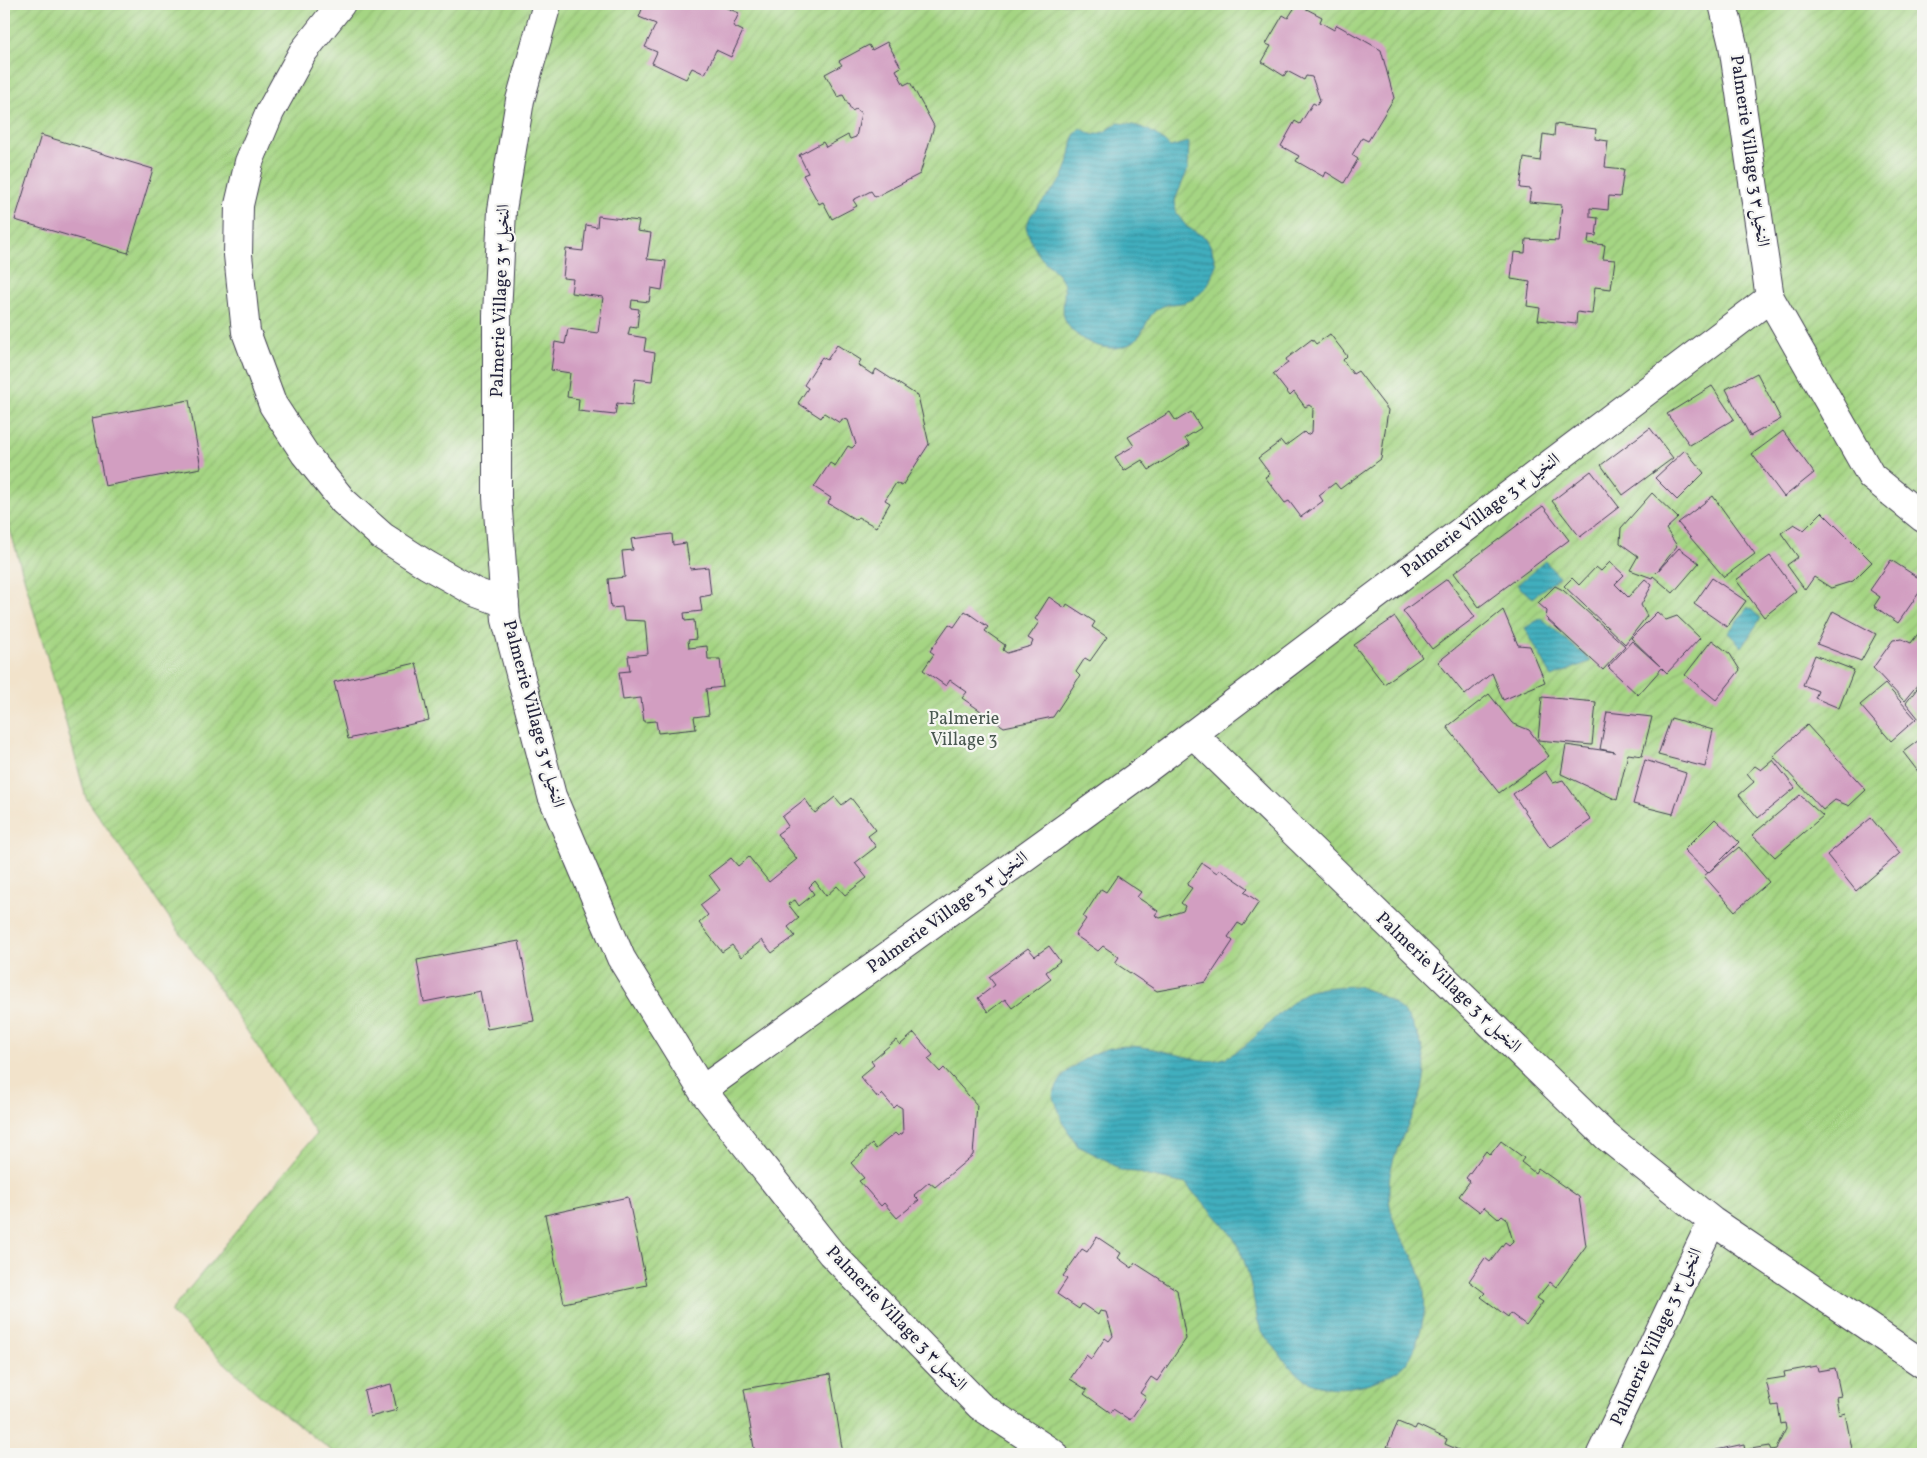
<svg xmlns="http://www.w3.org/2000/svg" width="1927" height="1458" viewBox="0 0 1927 1458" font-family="Vollkorn,Amiri,serif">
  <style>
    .garden { fill: url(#garden-furrows); stroke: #647c5f }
    .water { fill: url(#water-rules); stroke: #32687c }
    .building { fill: #d29ec1 }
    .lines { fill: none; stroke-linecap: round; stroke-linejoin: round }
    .minor-casing { stroke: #413f51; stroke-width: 30 }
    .minor { stroke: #fff; stroke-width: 28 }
    .labels { text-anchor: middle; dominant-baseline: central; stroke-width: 4.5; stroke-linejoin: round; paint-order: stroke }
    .street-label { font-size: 18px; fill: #22223b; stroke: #f6f6f2 }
    .park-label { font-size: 18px; fill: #495851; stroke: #f6f6f2 }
  </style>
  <defs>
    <pattern id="garden-furrows" width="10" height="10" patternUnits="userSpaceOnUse" patternTransform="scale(1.25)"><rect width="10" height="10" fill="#a5d583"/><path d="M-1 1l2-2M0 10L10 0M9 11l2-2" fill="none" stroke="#8eb772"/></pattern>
    <pattern id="water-rules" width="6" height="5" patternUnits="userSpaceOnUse" patternTransform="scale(1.25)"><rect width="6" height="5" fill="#41afbe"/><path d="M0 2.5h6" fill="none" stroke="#368e9c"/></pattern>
  </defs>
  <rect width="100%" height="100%" fill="#f6f6f2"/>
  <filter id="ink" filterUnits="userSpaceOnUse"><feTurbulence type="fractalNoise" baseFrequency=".02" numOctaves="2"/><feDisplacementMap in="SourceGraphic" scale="10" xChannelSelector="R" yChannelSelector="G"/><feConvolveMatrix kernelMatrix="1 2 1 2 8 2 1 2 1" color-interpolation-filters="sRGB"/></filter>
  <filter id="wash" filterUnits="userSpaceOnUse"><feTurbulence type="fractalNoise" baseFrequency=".0096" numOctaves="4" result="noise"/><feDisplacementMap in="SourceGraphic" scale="20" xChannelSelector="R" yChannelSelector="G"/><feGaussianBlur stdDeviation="1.12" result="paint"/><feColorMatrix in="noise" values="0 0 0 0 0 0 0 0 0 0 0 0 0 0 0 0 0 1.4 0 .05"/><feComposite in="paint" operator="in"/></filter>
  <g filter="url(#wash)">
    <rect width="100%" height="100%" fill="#f2e3cb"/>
    <path class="garden" d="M4 4H1923V1454H336L258 1394 170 1312 316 1134 223 995 86 798 62 708 4 509Z"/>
    <path class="water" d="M1118 123C1142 125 1153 130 1170 147L1189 142 1188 169 1175 200 1176 213 1187 227 1206 238 1211 247 1216 265C1213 270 1210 282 1208 285 1204 290 1196 298 1191 300 1179 306 1166 301 1155 311 1146 319 1144 334 1133 342 1112 357 1075 342 1065 320 1060 307 1067 295 1063 282 1059 272 1050 267 1043 260 1034 250 1030 239 1026 227L1031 215 1062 179 1068 164 1074 135 1080 128 1093 135 1104 132Z
      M1545 561 1559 577 1532 598 1517 585Z
      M1748 607 1761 618 1742 647 1728 633Z
      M1541 618 1591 661 1552 677 1525 628Z
      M1357 986C1387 997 1405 1005 1418 1036 1444 1096 1387 1135 1389 1191 1389 1199 1390 1210 1393 1218 1398 1235 1411 1250 1417 1266 1427 1291 1427 1313 1418 1338 1412 1359 1405 1368 1385 1377 1363 1387 1336 1392 1313 1383 1298 1377 1288 1366 1279 1353 1274 1346 1266 1339 1262 1331 1255 1319 1255 1300 1251 1286 1248 1271 1242 1252 1234 1239 1221 1218 1201 1203 1186 1184L1149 1176 1136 1172 1121 1171 1108 1161 1078 1146 1064 1125 1053 1095C1062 1074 1068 1069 1088 1057 1121 1038 1149 1048 1183 1056 1195 1059 1209 1063 1221 1059 1246 1052 1271 1018 1292 1003 1296 1000 1300 995 1305 993 1320 986 1341 987 1357 986Z"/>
    <g id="blocks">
      <path class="building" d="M644 4H723L722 6 739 13 733 26 743 31 731 57 716 50 705 74 692 68 686 79 652 63 657 52 645 47 656 24 639 17Z
        M1297 4 1322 17 1320 22 1334 30 1337 25 1381 50 1394 98 1368 141 1362 138 1352 155 1358 159 1344 183 1326 172 1324 177 1296 161 1299 156 1281 146 1295 121 1300 124 1313 103 1317 105 1320 100 1312 77 1306 76 1304 80 1287 71 1284 76 1262 62 1271 46 1266 44 1283 15 1288 18Z
        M887 42 901 67 896 70 904 85 910 82 934 126 920 174 875 197 871 191 853 200 857 206 832 219 823 202 819 204 803 175 808 173 799 155 823 142 826 147 848 135 850 139 856 137 861 113 856 109 852 111 843 95 838 97 825 74 842 65 839 61 869 45 872 50Z
        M1555 124 1596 129 1595 139 1608 141 1605 167 1624 169 1620 197 1609 196 1608 210 1590 208V217L1598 218 1596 236 1589 235 1588 243 1605 245 1603 259 1615 260 1611 289 1595 287 1592 314 1577 312 1576 324 1538 320 1540 308 1527 306 1530 282 1511 279 1514 252 1525 253 1526 239 1558 241 1562 205 1529 202 1531 189 1520 188 1524 158 1540 161 1543 134 1554 136Z
        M41 135 153 169 128 253 15 220Z
        M598 216 639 221 637 231 651 233 647 259 666 261 662 290 651 288 649 302 632 300 631 308 639 309 637 328 630 327 628 335 646 338 644 351 655 353 652 381 635 379 632 405 617 403 615 415 578 411 579 399 567 397 570 373 551 370 555 342 565 344 568 329 598 333 603 297 571 293 573 279 563 278 566 249 583 251 586 225 597 227Z
        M1330 334 1347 356 1343 360 1353 374 1358 371 1388 410 1381 459 1340 489 1335 483 1319 495 1323 501 1301 517 1289 501 1285 503 1265 477 1270 474 1258 458 1281 441 1285 446 1304 432 1307 435 1312 432 1313 408 1309 405 1305 407 1294 392 1290 396 1273 374 1288 363 1286 359 1312 339 1316 344Z
        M837 345 861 360 858 365 873 375 876 369 918 396 929 444 902 486 896 483 885 500 890 503 876 527 858 517 856 520 828 503 831 498 814 487 830 463 835 466 848 446 852 448 856 444 848 420 842 419 840 423 824 413 821 418 798 403 808 388 804 385 822 357 827 360Z
        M1757 373 1781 419 1750 436 1726 389Z
        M1712 386 1734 419 1690 445 1667 414Z
        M189 400 201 468 105 486 92 418Z
        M1170 412 1176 421 1191 412 1201 428 1185 438 1190 445 1149 470 1142 460 1124 471 1115 457 1134 446 1128 437Z
        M1650 428 1673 458 1623 495 1601 465Z
        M1783 431 1814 473 1784 497 1752 454Z
        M1685 450 1704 473 1677 500 1655 478Z
        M1591 471 1619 507 1580 537 1552 501Z
        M1652 493 1678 518 1666 529 1677 546 1656 573 1679 548 1699 563 1673 593 1653 576 1652 578 1630 570 1638 556 1620 543 1621 528Z
        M1713 496 1755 554 1724 577 1678 523Z
        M1543 506 1569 540 1479 607 1454 573Z
        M1822 512 1872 562 1853 581 1831 588 1814 577 1805 590 1787 565 1798 557 1781 533 1794 524 1804 530Z
        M672 534 673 545 686 543 690 569 708 567 711 595 700 597 702 611 684 613 685 621 694 620 696 639 688 640 689 648 707 646 708 659H720L723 687 706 689 709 715 694 717 696 729 658 733 656 721 644 722 641 698 623 700 619 672 630 671 628 656 648 654 645 621 624 620 622 607 611 608 608 579 625 577 622 551 633 550 631 539Z
        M1770 556 1796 591 1764 617 1736 580Z
        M1891 560 1923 581V587L1898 623 1874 606 1880 597 1870 590Z
        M1610 562 1624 575 1615 584 1628 597 1645 579 1652 585 1641 605 1647 616 1625 644 1564 586 1572 578 1579 585 1596 567 1601 571Z
        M1712 578 1746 601 1727 627 1694 604Z
        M1447 579 1475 617 1432 649 1403 611Z
        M1555 586 1563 590 1625 646 1603 670 1546 618 1547 611 1538 603Z
        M1049 597 1065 608 1067 604 1095 622 1092 627 1107 637 1090 661 1085 658 1076 672 1080 676 1053 717 1004 727 962 698 967 692 950 680 946 686 923 670 934 654 930 651 949 624 954 627 965 611 988 627 985 631 1005 645 1003 650 1007 653 1031 646 1033 641 1028 638 1039 622 1035 619Z
        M1503 610 1518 645 1530 646 1545 682 1503 700 1492 673 1465 695 1438 662Z
        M1833 611 1876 634 1861 661 1817 644Z
        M1657 612 1666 620 1677 616 1700 638 1667 673 1662 668 1638 695 1608 667 1632 641 1660 666 1631 638Z
        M1395 617 1422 657 1384 684 1354 645Z
        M1923 627V678L1904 701 1873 668 1893 640 1902 639 1911 643Z
        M1712 640 1730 654 1740 670 1716 700 1685 675Z
        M1815 655 1854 670 1839 708 1815 698 1818 691 1803 685Z
        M416 663 429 720 348 739 334 682Z
        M1923 681V724L1906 703Z
        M1885 684 1916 719 1891 741 1860 705Z
        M1489 694 1512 723 1529 730 1549 756 1499 793 1447 727Z
        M1542 697 1596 702 1592 745 1538 740Z
        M1607 712 1652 717 1642 756 1628 754 1617 800 1561 774 1566 745 1615 752 1600 749Z
        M1671 718 1713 730 1705 767 1658 755Z
        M1807 725 1866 790 1849 806 1835 800 1823 810 1773 756Z
        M1923 737V778L1903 752Z
        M1645 760 1686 773 1673 814 1633 804Z
        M1773 760 1795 788 1758 818 1739 795 1754 782 1747 773 1755 766 1761 770Z
        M1545 771 1553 783 1563 780 1591 820 1550 848 1513 794Z
        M1800 795 1823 816 1775 857 1752 835Z
        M835 797 842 805 851 798 876 830 868 836 876 847 855 863 867 878 845 895 837 886 826 896 815 881 809 887 814 894 799 906 795 900 788 904 799 918 788 927 795 936 772 953 762 940 741 957 732 945 722 952 699 923 708 915 700 905 720 890 709 875 731 858 738 866 749 857 769 882 797 859 777 834 788 826 782 817 805 799 815 813Z
        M1871 818 1900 853 1856 891 1827 855Z
        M1715 819 1739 842 1708 873 1684 850Z
        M1739 847 1769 882 1735 911 1704 876Z
        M1202 863 1217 873 1220 869 1248 888 1244 892 1259 902 1243 926 1238 923 1228 937 1233 941 1206 982 1157 991 1115 963 1119 957 1103 946 1098 951 1075 935 1086 919 1083 917 1101 889 1106 892 1117 876 1141 892 1137 897 1158 911 1155 915 1160 918 1183 911 1185 906 1181 903 1192 888 1187 885Z
        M519 941 534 1021 487 1029 480 991 424 1002 417 960Z
        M1049 946 1060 961 1046 972 1051 979 1012 1008 1005 999 988 1012 978 998 995 985 989 977 1028 948 1035 956Z
        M914 1033 933 1055 928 1059 940 1072 944 1068 977 1105 973 1155 935 1187 929 1182 914 1195 919 1200 897 1218 884 1203 881 1206 859 1181 864 1178 851 1163 872 1144 876 1149 895 1133 898 1136 903 1133 902 1108 897 1105 894 1108 882 1094 878 1098 860 1077 874 1065 871 1061 896 1040 900 1045Z
        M1501 1141 1524 1158 1521 1162 1535 1173 1538 1168 1579 1197 1586 1246 1556 1287 1550 1282 1537 1298 1543 1302 1526 1325 1510 1313 1508 1317 1481 1297 1485 1293 1469 1281 1485 1258 1490 1262 1505 1242 1509 1245 1513 1241 1506 1218 1502 1215 1498 1219 1484 1207 1480 1212 1459 1196 1470 1181 1466 1178 1486 1151 1490 1155Z
        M628 1197 647 1285 564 1303 545 1215Z
        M1097 1237 1121 1253 1118 1258 1132 1268 1135 1263 1177 1290 1186 1339 1157 1381 1151 1377 1140 1393 1146 1397 1130 1420 1113 1409 1111 1413 1084 1394 1087 1390 1070 1379 1086 1355 1091 1359 1105 1338 1109 1341 1113 1336 1106 1312 1100 1311 1098 1315 1082 1304 1079 1309 1057 1294 1067 1279 1063 1276 1082 1249 1087 1252Z
        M1817 1366 1818 1371 1835 1368 1841 1396 1836 1397 1839 1415 1845 1413 1853 1454H1717L1716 1450 1744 1444 1745 1450 1769 1446 1771 1450 1776 1449 1786 1429 1785 1423 1781 1424 1778 1405 1772 1406 1766 1380 1785 1377 1784 1372Z
        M830 1374 843 1454H755L744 1389Z
        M391 1384 397 1410 370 1417 364 1391Z
        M1398 1422 1415 1429 1417 1425 1447 1439 1445 1444 1461 1451 1460 1454H1389L1392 1448 1387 1447Z
        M1317 1450 1326 1454H1315Z"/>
    </g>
  </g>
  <g filter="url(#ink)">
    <use href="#blocks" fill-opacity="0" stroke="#413f51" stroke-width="1"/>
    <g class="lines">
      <g class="minor-casing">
        <path id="minor" d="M341 4 303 52 270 112 249 162 239 205 238 255 246 332 273 405 305 454 343 501 382 536 427 565 475 592 505 603
          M547 4 520 100 502 210 497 315V497L506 620 552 796 621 958 702 1090 831 1253 980 1406 1054 1454
          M1723 4 1733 45 1770 298 1871 476 1923 518
          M1193 734 1606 1136 1712 1221 1923 1364
          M702 1090 1144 771 1770 298
          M1601 1454 1712 1221"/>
      </g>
      <use href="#minor" class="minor"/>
    </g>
  </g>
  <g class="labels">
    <g class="street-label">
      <text transform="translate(1749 151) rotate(82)">Palmerie Village 3 النخيل٣</text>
      <text transform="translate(501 301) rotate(-88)">Palmerie Village 3 النخيل٣</text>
      <text transform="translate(1481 516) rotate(-37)">Palmerie Village 3 النخيل٣</text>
      <text transform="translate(533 714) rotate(75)">Palmerie Village 3 النخيل٣</text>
      <text transform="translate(948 913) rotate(-36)">Palmerie Village 3 النخيل٣</text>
      <text transform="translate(1448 983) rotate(44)">Palmerie Village 3 النخيل٣</text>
      <text transform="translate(896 1319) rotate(46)">Palmerie Village 3 النخيل٣</text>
      <text transform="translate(1657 1337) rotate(-65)">Palmerie Village 3 النخيل٣</text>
    </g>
    <g class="park-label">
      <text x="964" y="719">Palmerie<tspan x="964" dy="21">Village 3</tspan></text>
    </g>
  </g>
  <rect width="1927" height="1458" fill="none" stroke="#f6f6f2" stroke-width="20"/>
</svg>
